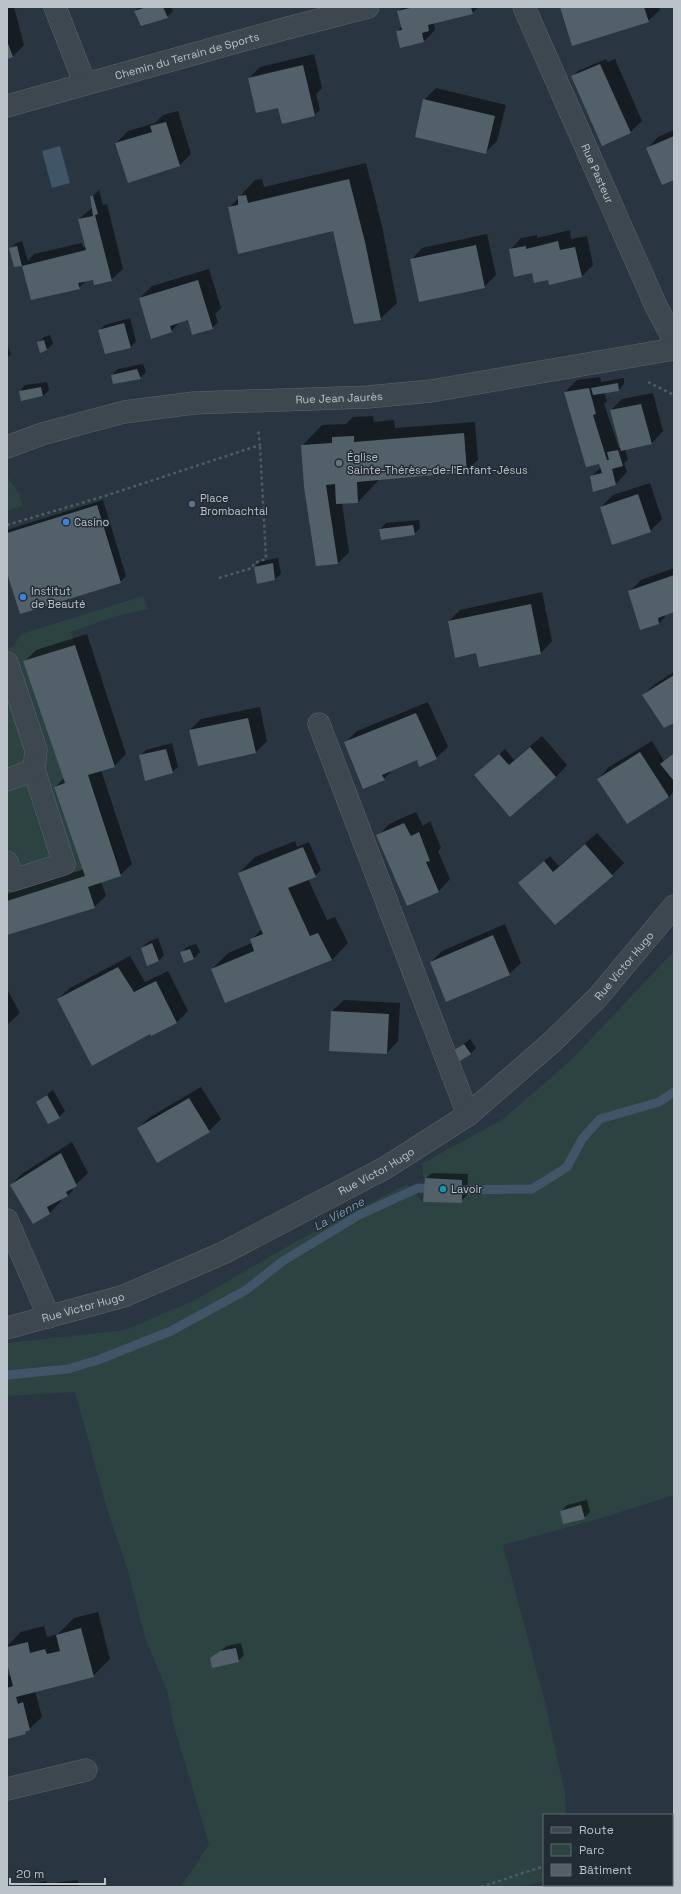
<svg xmlns="http://www.w3.org/2000/svg" width="681" height="1894" viewBox="0 0 681 1894" font-family="'Space Grotesk',sans-serif">
  <style>
    .green { fill: #2c4342 }
    .water { fill: #405567 }
    .shadow { fill: #0007 }
    .lines { fill: none; stroke-linecap: round; stroke-linejoin: round }
    .stream { stroke: #405567; stroke-width: 9 }
    .building { fill: #52606a }
    .minor-casing { stroke: #5b656d; stroke-width: 23 }
    .path { stroke: #4b5f5f; stroke-width: 2.5; stroke-dasharray: 3 3; stroke-linecap: butt }
    .minor { stroke: #3d4750; stroke-width: 22 }
    .worship-dot { fill: #6b7280; stroke: #222c35; stroke-width: 1.5 }
    .service-dot { fill: #5c6f8a; stroke: #222c35; stroke-width: 1.5 }
    .shop-dot { fill: #3f7fe0; stroke: #222c35; stroke-width: 1.5 }
    .culture-dot { fill: #0f9aa8; stroke: #222c35; stroke-width: 1.5 }
    .labels { text-anchor: middle; dominant-baseline: central; stroke-width: 3; stroke-linejoin: round; paint-order: stroke }
    .street-label { font-size: 11px; fill: #bac2ca; stroke: #222c35 }
    .poi-label { font-size: 11px; fill: #bac2ca; stroke: #222c35; text-anchor: start }
    .water-label { font-size: 12px; font-style: italic; fill: #7d96aa; stroke: #222c35 }
  </style>
  <rect width="100%" height="100%" fill="#293540"/>
  <path class="green" d="M7 476 19 494 23 506 7 511Z
    M143 596 148 609 113 617 71 632 75 645 23 661 65 783 54 787 85 876 7 901V648L13 647 21 634Z
    M674 951V1495L605 1517 503 1545 545 1702 565 1793 566 1815H544V1881L520 1887H181L209 1844 173 1723 167 1690 146 1641 128 1571 107 1509 75 1392 7 1396V1343L125 1330 195 1300 295 1242 407 1184 423 1202 461 1203 462 1180 425 1181 423 1175V1163L503 1119 572 1059Z"/>
  <path class="water" d="M60 146 70 183 52 188 42 151Z"/>
  <path class="shadow" d="M7 7H14L24 45 12 57 7 58Z
    M139 7H171L173 11 167 17 135 11Z
    M403 7H479L472 13 437 22 434 24 435 30 424 41 397 32 402 26 398 12Z
    M561 7H659L660 10 648 21Z
    M314 54 322 88 316 94 320 110 314 115 279 107 249 78 260 67Z
    M606 59 608 62 615 59 642 121 630 132 572 77 578 71Z
    M436 88 506 105 497 141 485 153 424 100Z
    M178 111 191 154 180 165 116 143 128 131 155 123 163 115Z
    M674 130V178L647 149 658 137Z
    M366 163 382 226 397 303 380 319 334 230 229 208 255 180 262 179 264 187Z
    M99 190 103 205 107 204 123 269 111 280 93 279 87 280 79 288 32 299 22 264 21 265 10 249 16 243 22 241 28 261 34 254 82 243 83 247H86L79 219 93 207 92 197Z
    M570 230 571 239 587 236 593 265 582 276 549 279 532 272 510 250 521 238 537 235V238Z
    M487 234 496 275 484 287 411 260 422 248Z
    M209 269 221 308 215 314 218 322 212 328 188 318 182 320 171 331 140 298 152 286Z
    M130 318 136 341 131 347 106 353 99 331 105 325Z
    M50 335 53 344 47 349 38 343 44 337Z
    M7 344 11 354 7 358Z
    M143 364 146 372 140 378 112 375 118 369Z
    M600 377 601 382 624 378V384L619 390 604 392 607 401 604 404 619 448H621L611 410 622 399 653 393 663 431 652 443 625 449 628 460 624 463 627 472 616 484 591 477 601 467 565 392 577 380Z
    M47 382 49 390 43 396 21 400 20 391 25 385Z
    M373 416 374 422 394 420 395 428 475 422 478 460 466 471 378 479V481L358 502 342 503 349 552 338 563 302 446 322 425 346 424 353 417Z
    M650 483 662 519 650 531 601 507 613 495Z
    M103 500 126 576 120 582 7 570V530Z
    M419 520 420 528 414 534 380 529 386 523Z
    M278 558 281 574 275 579 255 567 261 561Z
    M674 568V611L664 614 665 617 659 623 641 629 629 592 641 580Z
    M542 592 552 641 541 653 477 652 449 621 460 610Z
    M87 634 126 754 114 766 101 770 132 864 120 875 101 882 106 896 94 907 7 934V894L84 869 55 787 64 778 24 662 36 650Z
    M674 672V721L643 695 655 684Z
    M428 702 448 747 436 758 417 759 394 768 384 779 345 743 357 731Z
    M260 707 267 741 256 752 199 765 190 730 201 719Z
    M542 736 567 765 556 777 481 770 505 749 514 760Z
    M652 741 664 761 674 752V791L669 797 598 779 609 767Z
    M172 743 178 767 172 772 140 756 146 750Z
    M416 812 423 826 430 821 441 848 438 851 450 879 439 891 408 905 378 836 389 824Z
    M597 833 624 863 612 875 525 877 550 856 559 866Z
    M295 841 297 847 309 842 321 870 315 876 308 879 327 920 335 917 348 943 332 960 212 969 228 953 252 943 251 940 262 929 239 873 255 857Z
    M505 924 521 963 509 974 431 962 442 951Z
    M158 938 164 955 159 961 142 948 148 942Z
    M196 944 200 952 194 958 185 962 181 953 187 947Z
    M130 956 145 982 168 971 188 1011 176 1023 151 1033 58 999 70 988Z
    M7 989 20 1013 7 1025Z
    M344 1000 400 1003 398 1041 387 1053 332 1011Z
    M470 1039 476 1048 470 1054 455 1050Z
    M201 1087 221 1119 209 1131 138 1128 150 1117Z
    M53 1090 65 1111 59 1117 37 1102Z
    M72 1142 88 1173 72 1188 73 1190 67 1196 60 1199 61 1201 50 1213 11 1185 23 1173Z
    M432 1173 468 1174 467 1195 461 1201 426 1178Z
    M587 1500 590 1512 584 1518 561 1511 567 1505Z
    M98 1612 110 1659 93 1676 35 1691 42 1717 25 1733 7 1738V1676L11 1675 7 1659V1646L21 1632 44 1626 47 1637 58 1634 74 1618Z
    M241 1643 244 1655 238 1661 211 1658 227 1646Z
    M78 1880 79 1887H28L31 1884 46 1881 47 1884Z"/>
  <g class="lines">
    <path class="stream" d="M450 1190 532 1189 567 1167 582 1139 600 1119 659 1102 674 1092
      M7 1375 68 1369 98 1360 171 1331 246 1290 283 1261 359 1215 418 1188 435 1189"/>
  </g>
  <path class="building" d="M147 7H163L168 18 141 26 134 11Z
    M414 7H471L473 14 428 25 429 31 422 33 424 42 400 48 396 31 402 30 397 11Z
    M560 7H644L649 22 572 46Z
    M7 41 13 57 7 59Z
    M600 64 631 133 602 146 571 76Z
    M303 65 315 116 282 124 278 108 256 113 248 78Z
    M423 99 495 116 486 154 415 137Z
    M166 122 180 166 128 183 115 143 152 132 150 126Z
    M674 136V180L662 185 646 148Z
    M349 179 365 242 381 320 354 324 333 231 238 254 228 207 238 205V196L246 195 248 203Z
    M90 196H93L98 214 95 215 112 281 94 285 93 280 78 283 80 289 31 300 22 266 86 250 78 219 93 216Z
    M558 241 560 250 575 247 582 277 549 285 548 280 534 283 532 273 514 277 509 249 526 246V249Z
    M476 245 485 288 419 302 410 259Z
    M17 246 22 266 14 267 9 248Z
    M198 280 213 329 192 335 188 320 170 326 172 332 151 339 139 298Z
    M124 323 131 348 105 354 98 330Z
    M44 340 47 350 40 353 37 342Z
    M137 369 141 379 113 384 111 375Z
    M618 383 619 391 593 395 591 388Z
    M41 387 43 396 21 401 19 391Z
    M589 388 596 414 593 415 607 460H609L607 452 618 450 623 466 612 469 616 485 593 492 590 476 602 473 599 464 586 467 564 392Z
    M641 404 652 444 621 451 610 410Z
    M464 433 467 472 357 482 358 503 336 504 335 484 326 485 338 564 316 566 304 487 301 445 332 443V437L354 436V442Z
    M638 494 651 532 612 545 600 507Z
    M97 505 121 583 20 614 7 573V533Z
    M413 525 415 535 381 540 379 529Z
    M273 563 275 580 257 584 254 567Z
    M674 575V612L658 618 659 624 640 630 628 591Z
    M531 604 541 654 479 667 476 653 455 658 448 621Z
    M75 645 115 767 88 775 121 876 88 887 95 908 7 935V901L85 876 54 787 65 783 23 661Z
    M674 675V723L664 728 642 695Z
    M416 713 437 759 419 767 417 760 382 775 385 780 363 789 344 742Z
    M248 718 256 753 198 766 189 730Z
    M530 747 556 777 510 817 474 775 499 754 509 765Z
    M166 749 173 773 145 781 139 755Z
    M640 752 669 797 627 824 597 779Z
    M674 753V781L660 764Z
    M404 823 411 836 419 832 430 861 426 862 439 892 407 906 376 835Z
    M585 844 613 876 555 925 518 883 544 861 553 872Z
    M303 847 316 877 288 888 310 936 318 933 332 960 225 1003 211 969 254 951 250 939 263 934 238 873Z
    M493 935 510 975 446 1002 430 962Z
    M152 943 159 961 147 966 141 948Z
    M190 949 194 959 184 963 180 952Z
    M118 967 134 992 156 981 177 1023 151 1036 150 1034 92 1066 57 999Z
    M331 1011 389 1014 387 1054 329 1051Z
    M464 1044 471 1054 460 1061 454 1050Z
    M47 1095 60 1118 48 1124 36 1102Z
    M189 1098 210 1132 157 1163 137 1128Z
    M61 1153 77 1186 66 1192 68 1196 47 1207 50 1214 33 1224 10 1185Z
    M425 1178 462 1180V1203L423 1202Z
    M581 1505 585 1519 563 1524 560 1511Z
    M81 1628 94 1677 16 1697 18 1704 23 1702 30 1730 25 1732 26 1734 7 1739V1688L13 1686 7 1663V1647L28 1642 30 1653 45 1649 47 1654 60 1651 56 1635Z
    M236 1648 239 1662 212 1668 210 1658 220 1651Z"/>
  <g class="lines">
    <g class="minor-casing">
      <g id="minor">
        <path d="M55 7 85 84"/>
        <path id="s1" d="M524 7 656 306 674 340"/>
        <path id="s2" d="M7 106 280 30 368 7"/>
        <path id="s3" d="M7 447 42 434 124 412 194 403 368 397 431 391 674 349"/>
        <path d="M7 663 36 750 34 770 64 864 13 880 7 862"/>
        <path d="M319 724 468 1115"/>
        <path d="M7 780 34 770"/>
        <path d="M7 1220 49 1317"/>
        <path id="s4" d="M7 1328 124 1296 223 1253 385 1168 468 1115 552 1042 598 997 674 906"/>
        <path d="M7 1789 86 1770"/>
      </g>
    </g>
    <path class="path" d="M648 382 674 395
      M7 525 105 496 260 445 258 429
      M219 578 252 568 254 563 266 559 260 445
      M672 1836 674 1835
      M481 1887 544 1866"/>
    <use href="#minor" class="minor"/>
  </g>
  <circle class="worship-dot" cx="339" cy="463" r="4"/>
  <circle class="service-dot" cx="192" cy="504" r="4"/>
  <g class="shop-dot">
    <circle cx="66" cy="522" r="4"/>
    <circle cx="23" cy="597" r="4"/>
  </g>
  <circle class="culture-dot" cx="443" cy="1189" r="4"/>
  <g class="labels">
    <g class="street-label">
      <text stroke="none"><textPath href="#s2" startOffset="187">Chemin du Terrain de Sports</textPath></text>
      <text stroke="none"><textPath href="#s1" startOffset="182">Rue Pasteur</textPath></text>
      <text stroke="none"><textPath href="#s3" startOffset="338">Rue Jean Jaurès</textPath></text>
      <text stroke="none"><textPath href="#s4" startOffset="727">Rue Victor Hugo</textPath></text>
      <text stroke="none"><textPath href="#s4" startOffset="403">Rue Victor Hugo</textPath></text>
      <text stroke="none"><textPath href="#s4" startOffset="79">Rue Victor Hugo</textPath></text>
    </g>
    <g class="poi-label">
      <text x="347" y="457">Église<tspan x="347" dy="13">Sainte-Thérèse-de-l'Enfant-Jésus</tspan></text>
      <text x="200" y="498">Place<tspan x="200" dy="13">Brombachtal</tspan></text>
      <text x="74" y="522">Casino</text>
      <text x="31" y="591">Institut<tspan x="31" dy="13">de Beauté</tspan></text>
      <text x="451" y="1189">Lavoir</text>
    </g>
    <g class="water-label">
      <text transform="translate(339 1214) rotate(-29)">La Vienne</text>
    </g>
  </g>
  <rect width="681" height="1894" fill="none" stroke="#bac2ca" stroke-width="16"/>
  <rect x="543" y="1814" width="130" height="72" fill="#222c35" stroke="#5f6871"/>
  <rect x="551" y="1827" width="20" height="6" fill="#3d4750" stroke="#5f6871"/>
  <text x="579" y="1834" font-size="12" fill="#bac2ca">Route</text>
  <rect x="551" y="1844" width="20" height="12" fill="#2c4342" stroke="#5f6871"/>
  <text x="579" y="1854" font-size="12" fill="#bac2ca">Parc</text>
  <rect x="551" y="1864" width="20" height="12" fill="#52606a" stroke="#5f6871"/>
  <text x="579" y="1874" font-size="12" fill="#bac2ca">Bâtiment</text>
  <path d="M10 1878v6h95v-6" fill="none" stroke="#bac2ca" stroke-width="2"/>
  <text x="16" y="1878" font-size="12" fill="#bac2ca" stroke="#222c35" stroke-width="3" paint-order="stroke">20 m</text>
</svg>
